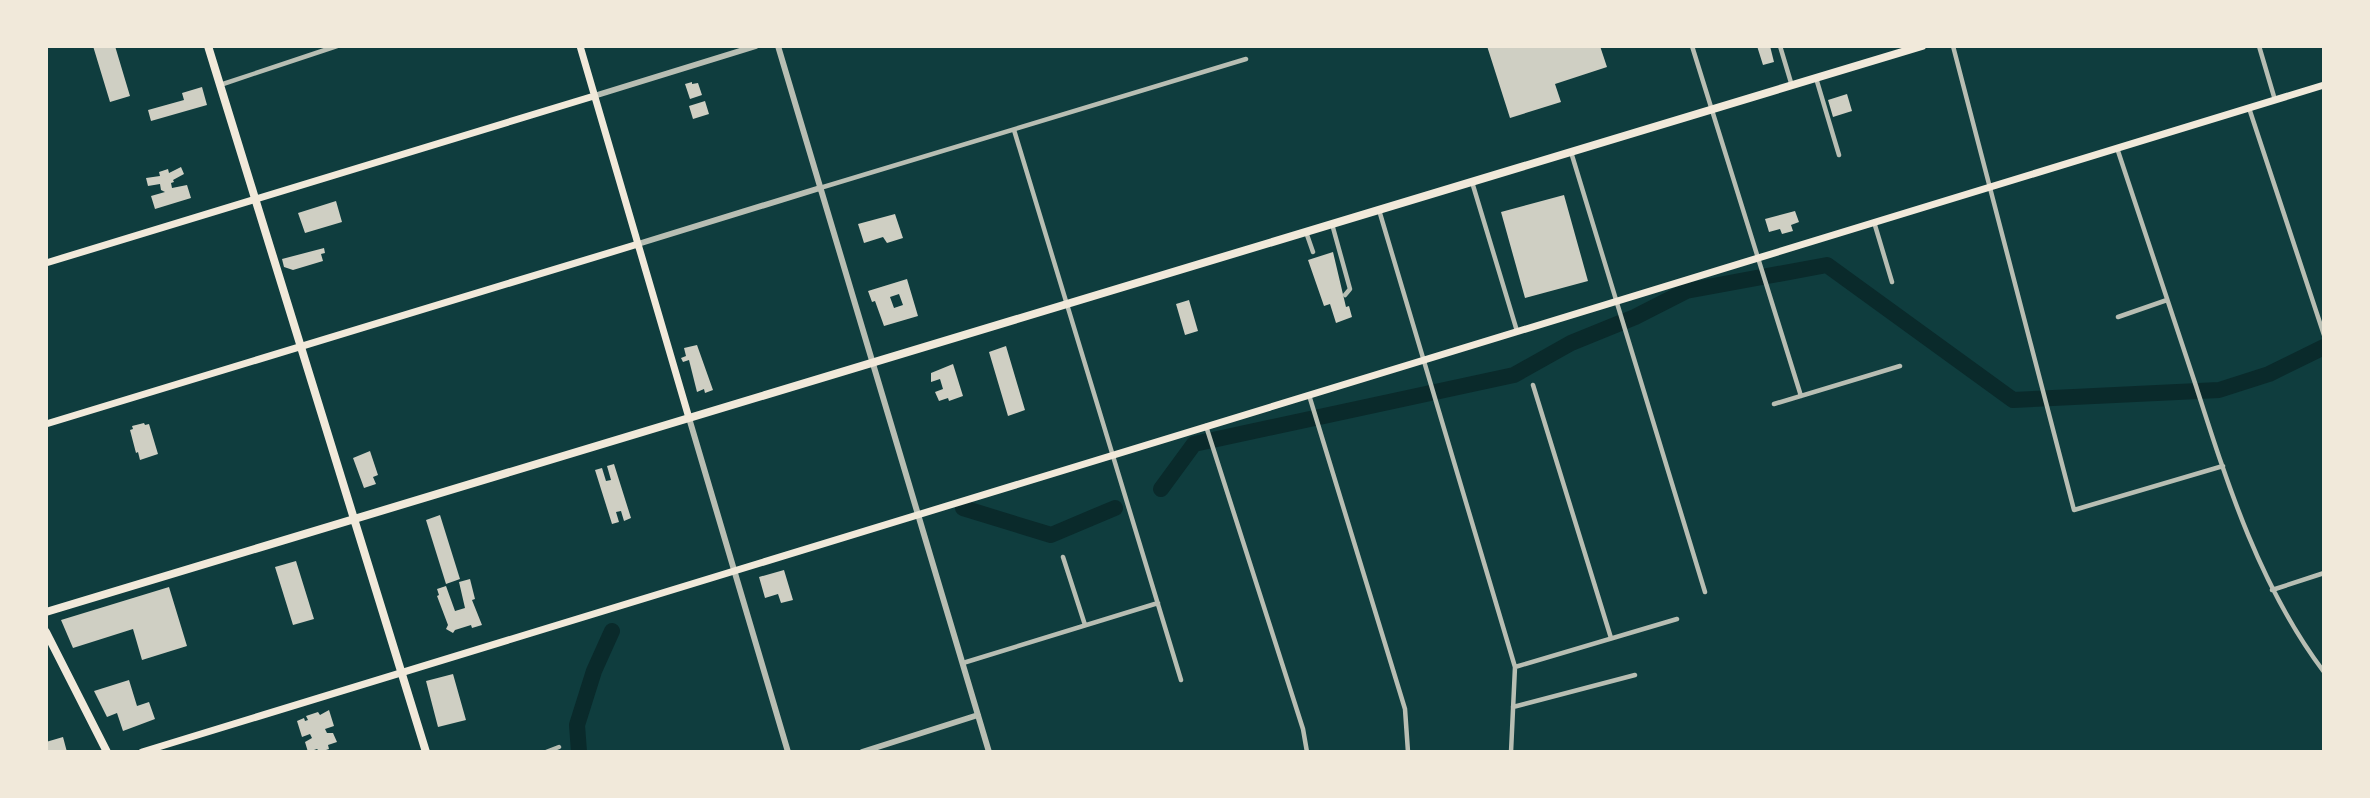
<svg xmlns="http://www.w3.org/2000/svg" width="2370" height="798" viewBox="0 0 2370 798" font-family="Roboto,sans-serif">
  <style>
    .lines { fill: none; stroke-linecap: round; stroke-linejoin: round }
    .river { stroke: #0a2a2b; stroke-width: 16 }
    .building { fill: #cfcfc3; fill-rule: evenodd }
    .minor { stroke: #b8beb3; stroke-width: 4.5 }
    .tertiary { stroke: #b8beb3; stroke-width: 6 }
    .secondary { stroke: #f1e9da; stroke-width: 7 }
    .primary { stroke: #f1e9da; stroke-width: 8 }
  </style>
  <rect width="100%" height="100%" fill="#0f3d3e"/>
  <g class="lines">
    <path class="river" d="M1161 489 1194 444 1514 375 1571 343 1635 317 1686 291 1827 265 2013 400 2219 390 2269 374 2324 347
      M963 508 1051 535 1115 508
      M579 752 577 725 594 671 612 631"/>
  </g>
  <path class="building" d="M93 46H115L130 96 110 102Z
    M1487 46H1600L1607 67 1555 84 1561 102 1510 118Z
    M1757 46H1770L1774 62 1763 65Z
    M692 82V84L698 83 702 95 690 99 685 84Z
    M202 87 207 105 151 121 148 110 184 100 182 93Z
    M1847 94 1852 111 1833 117 1828 100Z
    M705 101 709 114 693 119 689 106Z
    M181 167 184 174 173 180 174 182 171 183 172 188 187 185 191 198 155 209 151 196 165 192 161 190 160 184 148 186 146 178 160 176 159 172 168 169 169 173Z
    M1564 195 1588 281 1525 298 1501 212Z
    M336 201 342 222 305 233 298 213Z
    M1795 211 1799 222 1791 225 1793 231 1782 234 1780 229 1769 232 1765 219Z
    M895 214 903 238 887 243 883 237 864 243 858 224Z
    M324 248 325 253 321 254 323 261 293 270 284 267 282 259Z
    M1333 252 1346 307 1349 306 1352 317 1336 323 1330 304 1324 306 1308 260Z
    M907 279 918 316 884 326 875 301 872 302 868 291ZM899 294 903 305 894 308 890 297Z
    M1189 300 1198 331 1185 335 1176 304Z
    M697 345 713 390 705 393 704 389 697 392 689 360 683 362 681 358 686 356 684 348Z
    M1006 346 1025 410 1008 416 989 352Z
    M953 364 963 396 949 401 948 398 939 401 935 392 943 389 940 379 931 382V373Z
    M144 423 145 425 149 424 158 454 140 460 138 452 136 453 130 430 133 429 132 426Z
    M370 451 378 475 373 477 376 484 364 488 353 458Z
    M614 464 631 518 624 521 621 511 616 512 619 522 612 524 595 470 602 468 606 481 611 480 607 466Z
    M440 515 460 579 446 584 426 520Z
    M296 561 314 619 293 625 275 567Z
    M784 570 793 600 781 603 778 594 765 598 759 577Z
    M470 579 475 599 472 600 482 625 472 628 471 625 455 630 453 633 446 629 448 625 437 596 439 595 437 589 446 586 455 611 465 608 459 582Z
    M169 587 187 646 142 660 133 629 73 648 61 620Z
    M453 674 466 720 438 727 426 681Z
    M129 680 137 706 149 702 155 719 123 731 117 713 107 717 94 691Z
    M329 710 334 726 325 729 327 733H333L337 742 328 745 329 749 320 752 317 749 308 752 305 742 312 738 310 734 302 737 297 721 304 718 305 721 308 720 306 716 318 712 320 715Z
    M63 737 67 752H46V742Z"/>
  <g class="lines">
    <path class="minor" d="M1692 46 1801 396
      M1780 46 1792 86
      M1953 46 2074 510 2223 466
      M2259 46 2275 100
      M1816 78 1839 155
      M220 85 337 46
      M2249 108 2324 335
      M1014 130 1181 680
      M2117 148C2143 228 2170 307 2196 386 2228 486 2260 587 2324 672
      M1571 152 1705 592
      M1472 182 1517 331
      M820 188 1246 59
      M1379 210 1515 667 1511 752
      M1874 222 1892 282
      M1332 224 1350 289 1345 295
      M1306 232 1313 252
      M2118 317 2167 300
      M1533 385 1611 638
      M1309 395 1405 709 1408 752
      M1774 404 1900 366
      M1206 426 1303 729 1307 752
      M1063 557 1085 625
      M2272 590 2324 573
      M963 663 1158 603
      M1515 667 1677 619
      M1513 707 1635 675
      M546 752 559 747"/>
    <path class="tertiary" d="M778 46 989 752
      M594 96 756 46
      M638 244 820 188
      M689 418 788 752
      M862 752 978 715"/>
    <path class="secondary" d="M580 46 689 418
      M46 263 594 96
      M46 424 638 244
      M142 752 2324 85"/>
    <path class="primary" d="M208 46 426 752
      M46 612 1922 46
      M46 632 107 752"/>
  </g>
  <rect width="2370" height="798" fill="none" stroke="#f1e9da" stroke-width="96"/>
</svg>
